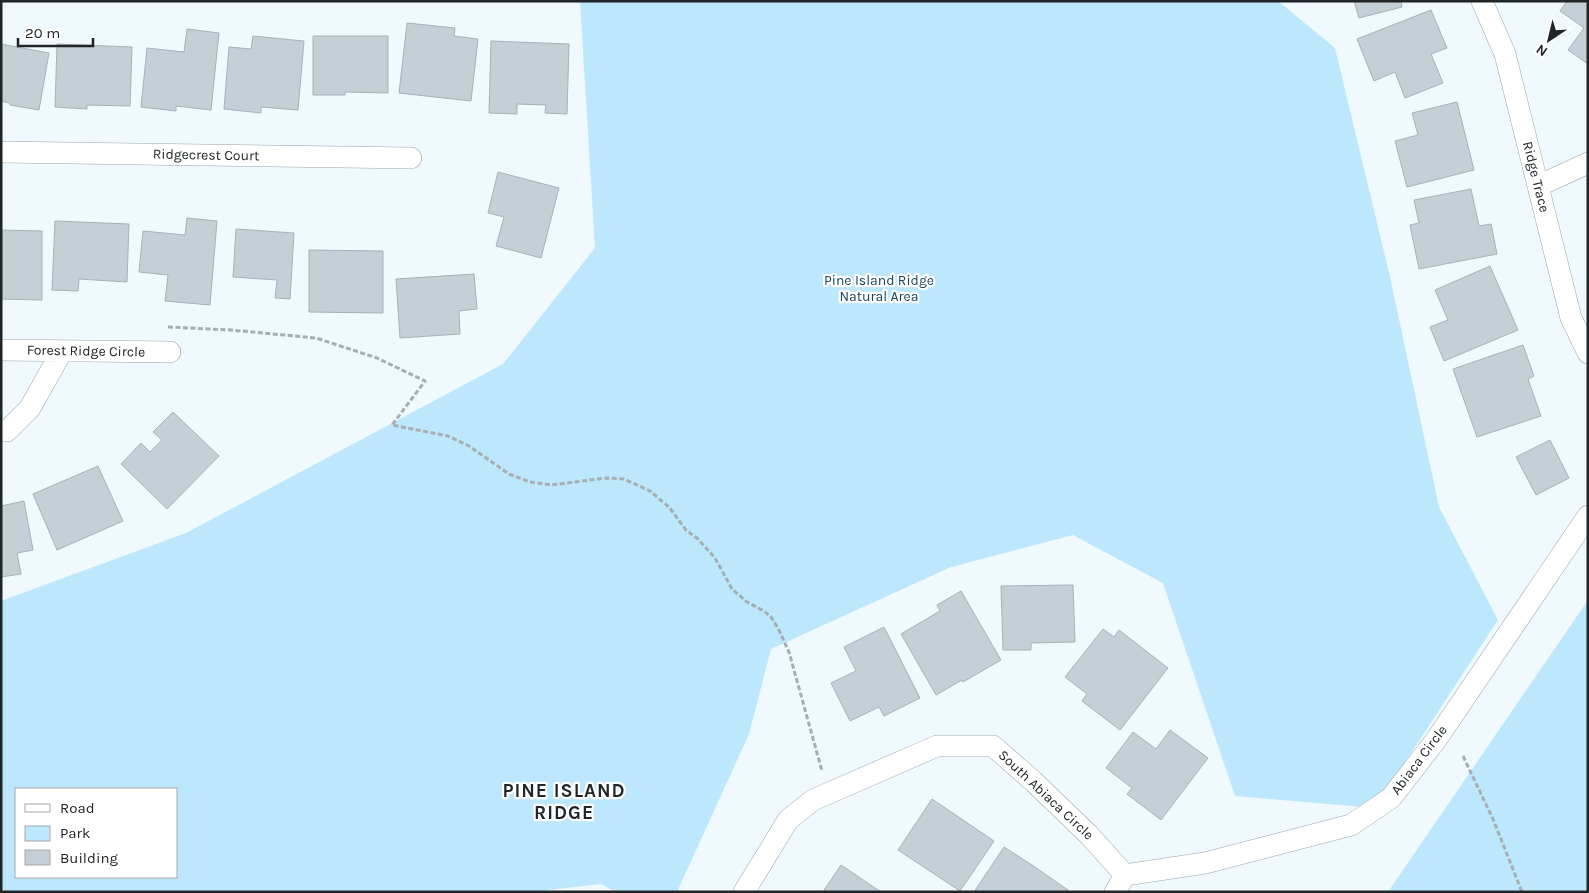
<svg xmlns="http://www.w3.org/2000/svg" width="1589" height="893" viewBox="0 0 1589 893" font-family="Karla,sans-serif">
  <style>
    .green { fill: #bde7fc; fill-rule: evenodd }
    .building { fill: #c4d0d6; stroke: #a6b2b8 }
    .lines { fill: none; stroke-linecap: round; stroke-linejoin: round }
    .street-casing { stroke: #99a5ab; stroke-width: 22 }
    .path { stroke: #a6aeb2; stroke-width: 3; stroke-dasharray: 5 2.5; stroke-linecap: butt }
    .street { stroke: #fff; stroke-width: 21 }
    .labels { text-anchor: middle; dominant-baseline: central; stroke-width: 4.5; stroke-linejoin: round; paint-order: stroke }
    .street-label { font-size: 14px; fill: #202527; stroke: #fff }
    .park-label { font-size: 14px; fill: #164558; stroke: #fff }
    .district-label { font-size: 19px; font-weight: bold; letter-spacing: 1px; fill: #202527; stroke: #fff }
  </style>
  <rect width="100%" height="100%" fill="#eff9fe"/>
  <path class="green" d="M580 1H1278L1335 48 1390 277 1439 507 1498 620 1375 808 1235 796 1163 583 1073 535 951 567 771 649 749 734 677 892H616L601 884 529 892H1V601L186 533 503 364 595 248ZM16 789H176V877H16Z
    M1588 600V892H1388Z"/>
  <path class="building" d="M1354 1H1401L1402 7 1359 18Z
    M1567 1H1588V64L1568 50 1584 28 1560 11Z
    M1431 10 1447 48 1431 54 1443 83 1405 98 1395 72 1374 81 1357 39Z
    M407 23 455 28 454 36 478 39 471 101 399 93Z
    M187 29 219 33 211 110 176 106V111L141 107 147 48 184 52Z
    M253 36 304 41 298 110 261 107V113L224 109 229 47 251 49Z
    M313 36H388V93L345 92V95H313Z
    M491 41 569 44 567 114 545 113 546 105 517 104V114L489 113Z
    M1 44 49 53 39 110 10 105V103L1 101Z
    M57 44 132 47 130 106 87 105V109L55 107Z
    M1457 102 1474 170 1407 187 1395 141 1418 135 1412 113Z
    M498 172 559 188 541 258 496 246 504 217 488 213Z
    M1471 189 1479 226 1491 224 1497 254 1419 269 1410 225 1419 223 1414 200Z
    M187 218 217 221 210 305 165 301 168 275 139 272 143 231 185 235Z
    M55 221 129 224 127 282 79 279 78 291 52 290Z
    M236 229 294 233 290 299 275 298 277 280 233 277Z
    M1 230 42 231V300L1 299Z
    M309 250 383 251V313L309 312Z
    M1490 266 1518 330 1444 361 1430 327 1448 320 1435 290Z
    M474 274 477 309 459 311 460 334 400 338 396 279Z
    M1523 345 1534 376 1528 379 1541 416 1477 437 1453 369Z
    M173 412 219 456 167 509 121 464 141 443 150 452 162 440 153 432Z
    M1550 440 1569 478 1536 495 1516 457Z
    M98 466 123 521 57 550 33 494Z
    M24 501 33 550 17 553 21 574 1 577V506Z
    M1073 585 1075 642 1031 643V650H1003L1001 586Z
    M961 591 1001 660 963 682 962 680 936 695 901 634 940 611 937 605Z
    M884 627 920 698 884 716 879 707 850 721 831 683 856 671 844 647Z
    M1103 629 1114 637 1119 630 1168 668 1120 730 1082 701 1087 694 1065 677Z
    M1170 730 1208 758 1161 820 1127 794 1132 788 1106 768 1133 732 1156 749Z
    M932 799 994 841 960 891 898 850Z
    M1004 847 1032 865 1068 890 1067 892H974Z
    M841 865 881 892H826L824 890Z"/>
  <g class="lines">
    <g class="street-casing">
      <path id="street" d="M1482 1 1505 54 1571 318 1588 353
        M1 152 411 158
        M1538 186 1588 163
        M1 350 170 352
        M1 431H7L30 408 62 351
        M1125 875 1205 863 1351 825 1391 798 1436 740 1588 516
        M744 892 788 820 813 800 937 746H993L1033 781 1089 835 1125 875
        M1115 892 1125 875"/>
    </g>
    <path class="path" d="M168 327 231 330 316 338 377 358 425 381 392 425 448 436 469 446 509 474 530 482 551 485 606 478 624 479 650 491 669 507 686 530 698 539 715 558 732 589 747 602 764 611 771 617 778 628 789 652 822 771
      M1463 756 1493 819 1522 892"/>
    <use href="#street" class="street"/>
  </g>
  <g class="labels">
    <g class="street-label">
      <text transform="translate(206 155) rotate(1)">Ridgecrest Court</text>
      <text transform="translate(1536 177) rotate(76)">Ridge Trace</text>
      <text transform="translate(86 351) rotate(1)">Forest Ridge Circle</text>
      <text transform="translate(1419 760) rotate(-53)">Abiaca Circle</text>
      <text transform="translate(1046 795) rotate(43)">South Abiaca Circle</text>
    </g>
    <g class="park-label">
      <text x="879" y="280">Pine Island Ridge<tspan x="879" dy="16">Natural Area</tspan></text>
    </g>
    <g class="district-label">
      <text x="564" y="791">PINE ISLAND<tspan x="564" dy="22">RIDGE</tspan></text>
    </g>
  </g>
  <rect width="1589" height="893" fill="none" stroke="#202527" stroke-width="5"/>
  <rect x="15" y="788" width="162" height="90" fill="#ffffff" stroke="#a6a8a9"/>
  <rect x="25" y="804" width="25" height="8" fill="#ffffff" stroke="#a6a8a9"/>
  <text x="60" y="813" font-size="15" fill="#202527">Road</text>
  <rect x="25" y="826" width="25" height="15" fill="#bde7fc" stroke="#a6a8a9"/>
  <text x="60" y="838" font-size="15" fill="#202527">Park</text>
  <rect x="25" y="850" width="25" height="15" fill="#c4d0d6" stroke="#a6a8a9"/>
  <text x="60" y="863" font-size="15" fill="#202527">Building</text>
  <g transform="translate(1549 40) rotate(215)" stroke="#ffffff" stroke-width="4" paint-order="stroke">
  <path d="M0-4L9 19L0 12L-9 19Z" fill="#202527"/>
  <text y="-8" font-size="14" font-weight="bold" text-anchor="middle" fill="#202527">N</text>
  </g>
  <path d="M18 38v8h75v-8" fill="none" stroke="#202527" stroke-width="2.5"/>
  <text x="25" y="38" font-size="15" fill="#202527" stroke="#ffffff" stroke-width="4" paint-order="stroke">20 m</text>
</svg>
